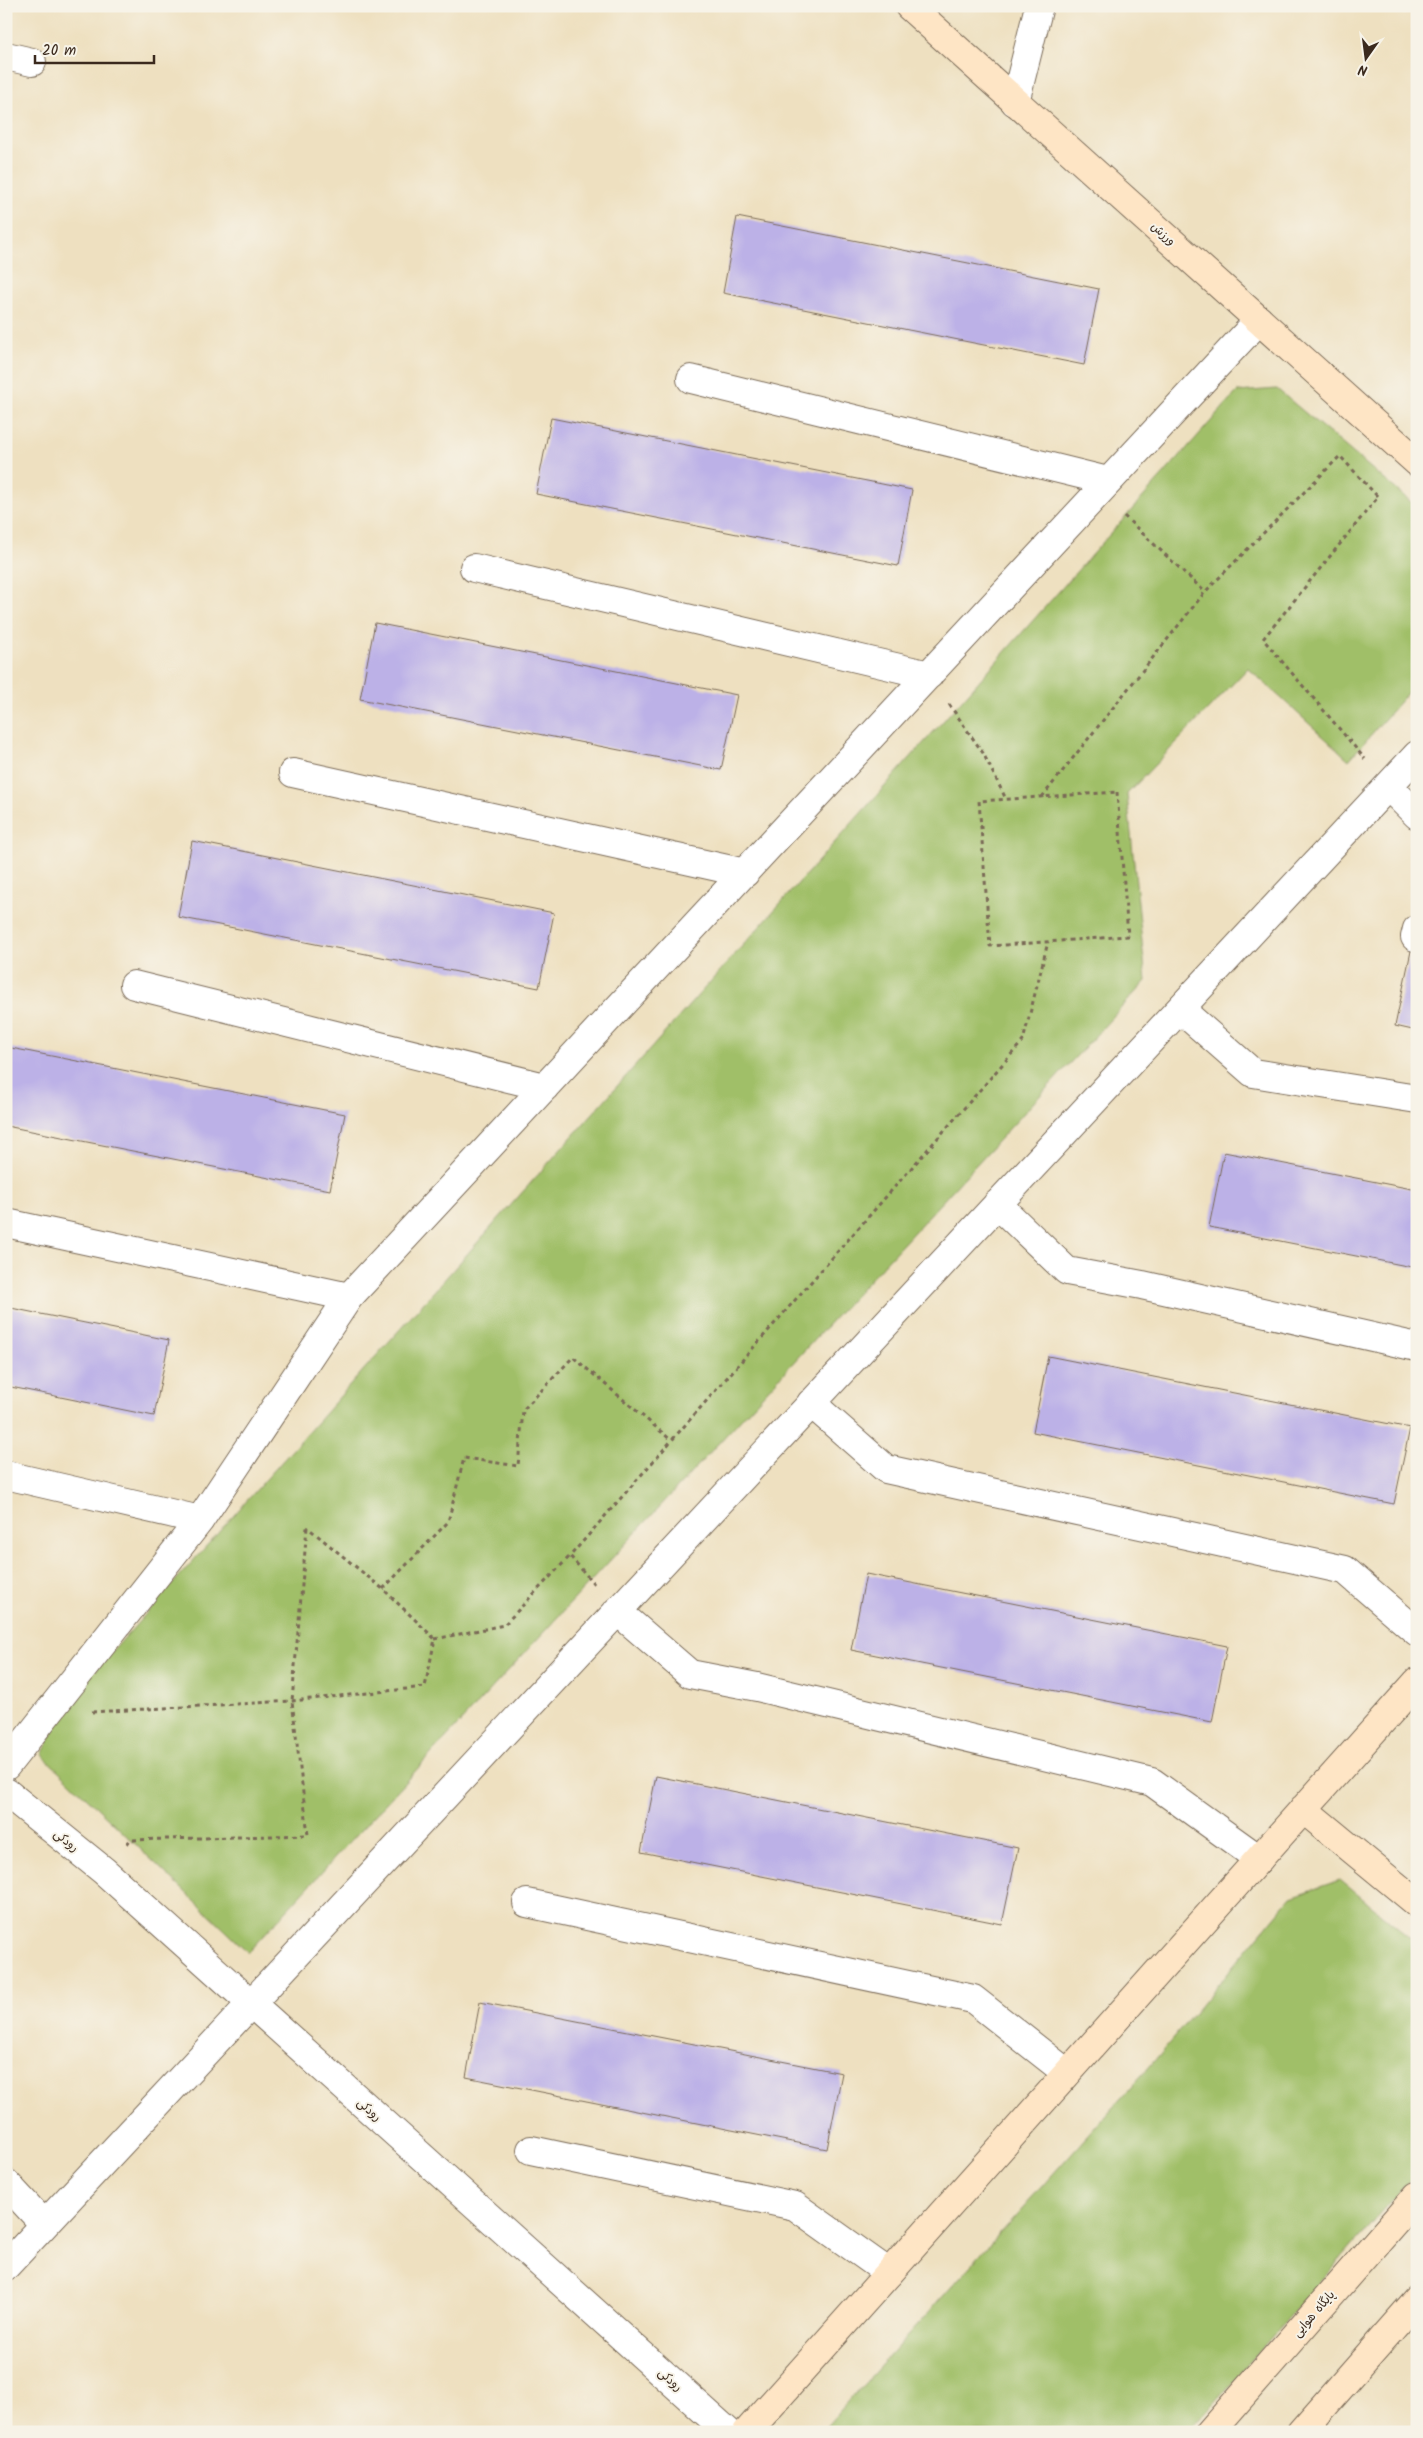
<svg xmlns="http://www.w3.org/2000/svg" width="1423" height="2438" viewBox="0 0 1423 2438" font-family="Kalam,'Playpen Sans Arabic',sans-serif">
  <style>
    .green { fill: #a0bf67; stroke: #6e7442 }
    .building { fill: #bcb1e7 }
    .lines { fill: none; stroke-linecap: round; stroke-linejoin: round }
    .street-casing { stroke: #7a6a57; stroke-width: 30 }
    .secondary-casing { stroke: #7a6a57; stroke-width: 30 }
    .path { stroke: #7a6a57; stroke-width: 3; stroke-dasharray: 4 4; stroke-linecap: butt }
    .street { stroke: #fff; stroke-width: 28 }
    .secondary { stroke: #fee5c5; stroke-width: 28 }
    .labels { text-anchor: middle; dominant-baseline: central; stroke-width: 4; stroke-linejoin: round; paint-order: stroke }
    .street-label { font-size: 12px; fill: #3b2a1e; stroke: #f7f3e8 }
  </style>
  <rect width="100%" height="100%" fill="#f7f3e8"/>
  <filter id="ink" filterUnits="userSpaceOnUse"><feTurbulence type="fractalNoise" baseFrequency=".02" numOctaves="2"/><feDisplacementMap in="SourceGraphic" scale="10" xChannelSelector="R" yChannelSelector="G"/><feConvolveMatrix kernelMatrix="1 2 1 2 8 2 1 2 1" color-interpolation-filters="sRGB"/></filter>
  <filter id="wash" filterUnits="userSpaceOnUse"><feTurbulence type="fractalNoise" baseFrequency=".0096" numOctaves="4" result="noise"/><feDisplacementMap in="SourceGraphic" scale="20" xChannelSelector="R" yChannelSelector="G"/><feGaussianBlur stdDeviation="1.12" result="paint"/><feColorMatrix in="noise" values="0 0 0 0 0 0 0 0 0 0 0 0 0 0 0 0 0 1.4 0 .05"/><feComposite in="paint" operator="in"/></filter>
  <g filter="url(#wash)">
    <rect width="100%" height="100%" fill="#eee0c0"/>
    <path class="green" d="M1277 389 1417 507V682L1349 760 1248 668 1127 794 1146 981 248 1952 42 1755 68 1701 1237 392Z
      M1340 1880 1417 1943V2172L1188 2432H821L1150 2066 1291 1897Z"/>
    <g id="blocks">
      <path class="building" d="M737 217 1099 289 1084 365 723 293Z
        M551 418 912 490 898 566 536 494Z
        M375 623 737 695 721 770 360 699Z
        M192 841 554 913 539 988 178 917Z
        M1411 951 1417 952V1031L1395 1026Z
        M6 1047 345 1114 330 1190 6 1126Z
        M1224 1152 1417 1190V1268L1209 1227Z
        M6 1307 169 1340 154 1416 6 1386Z
        M1048 1356 1410 1428 1394 1504 1033 1432Z
        M866 1574 1227 1646 1212 1722 851 1650Z
        M656 1776 1018 1848 1002 1924 641 1852Z
        M480 2002 842 2073 827 2149 466 2077Z"/>
    </g>
  </g>
  <g filter="url(#ink)">
    <use href="#blocks" fill-opacity="0" stroke="#7a6a57" stroke-width="1"/>
    <g class="lines">
      <g class="street-casing">
        <path id="street" d="M6 56 32 62
          M1015 102 1039 6
          M691 379 1108 481
          M474 568 929 675
          M293 773 745 873
          M1388 786 1417 815
          M1415 937 1417 929
          M134 985 545 1087
          M1180 1009 1253 1073 1417 1099
          M997 1204 1067 1271 1142 1285 1417 1347
          M6 1223 349 1297
          M811 1403 886 1469 1345 1570 1417 1632
          M6 1475 200 1520
          M617 1611 690 1674 757 1687 1152 1782 1259 1859
          M6 1766 200 1520 349 1297 1259 320
          M6 1792 104 1871 728 2432
          M527 1903 973 1999 1067 2073
          M531 2150 795 2206 889 2273
          M6 2183 44 2224
          M6 2266 1417 755"/>
      </g>
      <g class="secondary-casing">
        <path id="secondary" d="M909 6 1417 462
          M1303 1809 1417 1903
          M747 2432 1417 1682
          M1210 2432 1417 2196
          M1301 2432 1417 2300"/>
      </g>
      <path class="path" d="M1124 516 1205 592
        M949 704 983 753 1006 799
        M1117 792 1128 936 990 946 979 801Z
        M1042 797 1205 592 1340 456 1378 497 1263 639 1365 759
        M594 1584 570 1556 1023 1041 1048 942
        M383 1589 448 1522 464 1458 518 1466 523 1410 573 1357 671 1440
        M435 1639 504 1625 570 1556
        M92 1712 292 1701 425 1687 435 1639 383 1589 307 1527
        M127 1844 130 1840 308 1835 292 1701 307 1527"/>
      <use href="#street" class="street"/>
      <use href="#secondary" class="secondary"/>
    </g>
  </g>
  <g class="labels">
    <g class="street-label">
      <text transform="translate(1163 234) rotate(42)">ورزش</text>
      <text transform="translate(66 1841) rotate(39)">رودکی</text>
      <text transform="translate(369 2110) rotate(42)">رودکی</text>
      <text transform="translate(1314 2314) rotate(-49)">پایگاه هوایی</text>
      <text transform="translate(670 2380) rotate(42)">رودکی</text>
    </g>
  </g>
  <rect width="1423" height="2438" fill="none" stroke="#f7f3e8" stroke-width="25"/>
  <g transform="translate(1366 58) rotate(194)" stroke="#f7f3e8" stroke-width="4" paint-order="stroke">
  <path d="M0-4L9 19L0 12L-9 19Z" fill="#3b2a1e"/>
  <text y="-8" font-size="14" font-weight="bold" text-anchor="middle" fill="#3b2a1e">N</text>
  </g>
  <path d="M35 55v8h119v-8" fill="none" stroke="#3b2a1e" stroke-width="2.5"/>
  <text x="42" y="55" font-size="15" fill="#3b2a1e" stroke="#f7f3e8" stroke-width="4" paint-order="stroke">20 m</text>
</svg>
